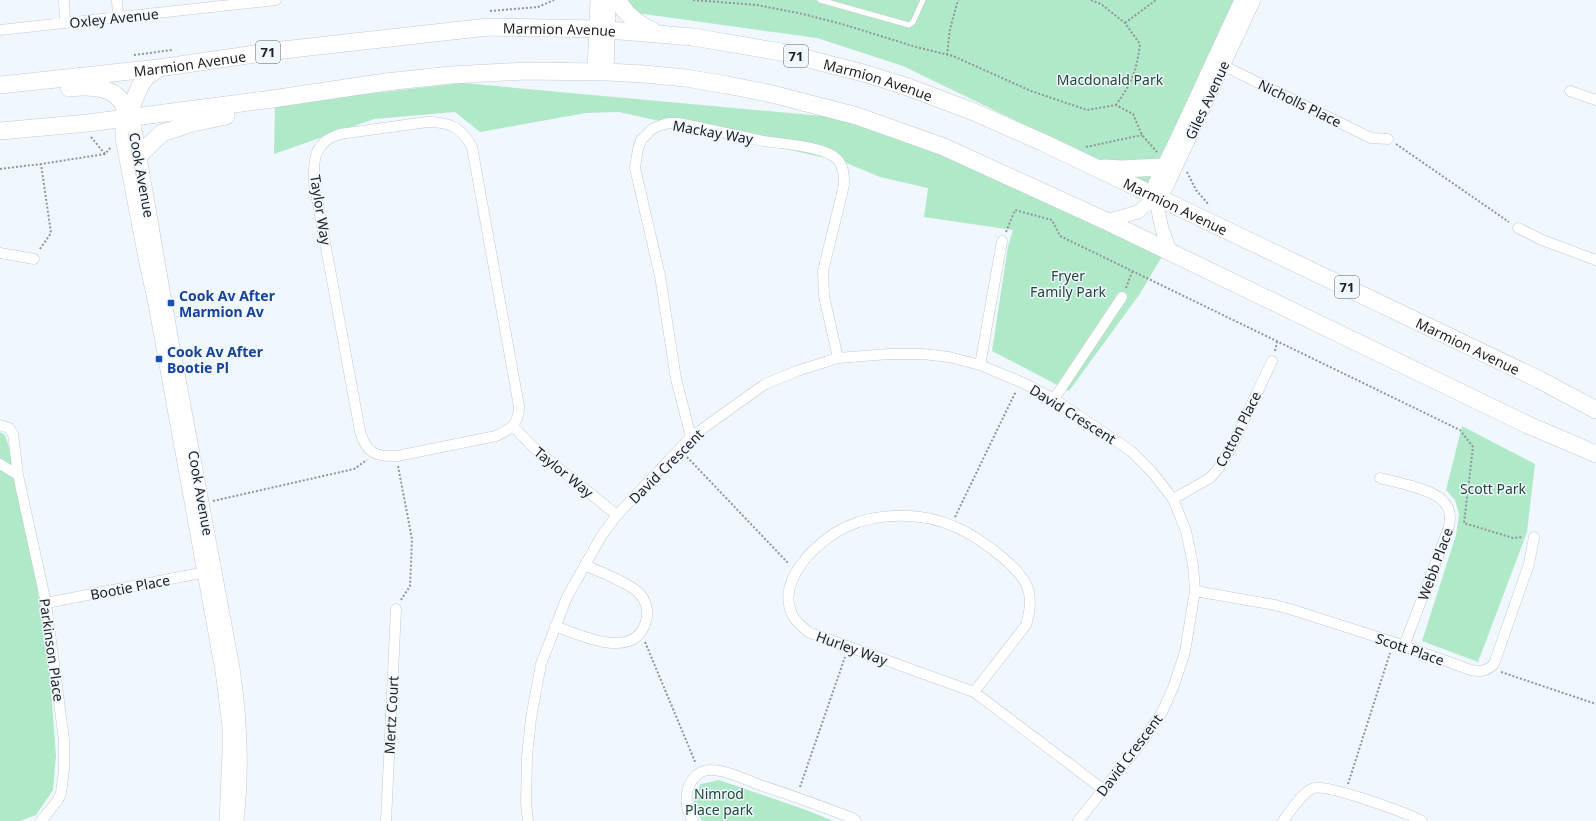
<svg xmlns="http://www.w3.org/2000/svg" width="1596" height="821" viewBox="0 0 1596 821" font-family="'Noto Sans',sans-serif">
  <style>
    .green { fill: #afe9c8 }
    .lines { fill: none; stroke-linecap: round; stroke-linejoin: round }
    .service-casing { stroke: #c4c9d0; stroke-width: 6 }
    .minor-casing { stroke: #c4c9d0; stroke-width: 11 }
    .tertiary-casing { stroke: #c4c9d0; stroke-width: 14 }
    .trunk-casing { stroke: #c4c9d0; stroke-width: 18 }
    .path { stroke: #91959a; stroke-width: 2; stroke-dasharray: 2 2; stroke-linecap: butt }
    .service { stroke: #fff; stroke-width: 5 }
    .minor { stroke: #fff; stroke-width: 10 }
    .tertiary { stroke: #fff; stroke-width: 13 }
    .trunk { stroke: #fff; stroke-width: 17 }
    .transit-dot { fill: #1a4fb4; stroke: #f1f7fe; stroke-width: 1.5 }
    .labels { text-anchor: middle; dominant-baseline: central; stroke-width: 3; stroke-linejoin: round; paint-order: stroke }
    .shield { fill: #f1f7fe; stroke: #5d6063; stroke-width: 1 }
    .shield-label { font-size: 13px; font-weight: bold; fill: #1d1f21 }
    .street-label { font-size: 14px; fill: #1d1f21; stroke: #f1f7fe }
    .park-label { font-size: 14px; fill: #1f4934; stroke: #f1f7fe }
    .transit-label { font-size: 14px; font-weight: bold; fill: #164399; stroke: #f1f7fe; text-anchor: start }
  </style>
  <rect width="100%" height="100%" fill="#f1f7fe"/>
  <path class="green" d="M613 0H1235L1161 156 1151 186 903 66 817 38 615 10Z
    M463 83 866 120 1163 255 1139 295 1069 391 992 351 1008 246 1013 230 924 217 928 188 880 177 844 162 619 112 586 113 480 132 455 112 374 119 274 154 275 104Z
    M1462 426 1535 464 1527 532 1478 662 1422 641 1456 535 1459 514 1455 500 1446 490Z
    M0 432 5 435 18 475 48 651 56 756 53 790 36 815 20 821H0Z
    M719 780 809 811 833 821H703C691 808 691 799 701 784Z"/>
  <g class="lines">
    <g class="service-casing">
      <path id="service" d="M820 0 909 25 913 22 923 0"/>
    </g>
    <g class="minor-casing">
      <path id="minor" d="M64 0 65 23
        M117 0 118 17
        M0 30 276 0
        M1218 63 1371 138 1388 139
        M1570 91 1596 100
        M427 122C450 122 461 127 472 147L519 406C519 424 511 429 496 436L397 456C375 457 366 453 360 431L314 183C313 159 314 142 340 134Z
        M1518 228 1542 240 1596 260
        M0 253 34 259
        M980 365 1002 241
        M1054 399 1122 297
        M0 425 9 428 13 434 18 475 46 603 64 740V769L61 793 58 800 41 821
        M513 426 534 448 617 515
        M691 437 676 379 660 276 635 168 638 149 641 140 652 129 659 126 668 123H677C704 128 731 134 758 140 777 144 823 145 837 159 844 166 844 176 844 185L823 271 824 296 838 358
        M0 464 18 475
        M1380 478C1395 482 1433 489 1443 501 1451 509 1451 520 1448 530L1404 646
        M1173 499 1210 478 1218 469 1231 448 1272 361
        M1195 591 1275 605 1293 610 1393 642 1471 670C1481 672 1487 671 1494 664L1529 564 1534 537
        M46 603 211 571
        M555 626C580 635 635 662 646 621 649 611 646 600 639 593 628 582 599 572 585 565
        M974 692 1026 625C1036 592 1027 578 1002 557 976 535 943 517 909 516 889 515 865 518 846 527 818 540 776 580 792 614 795 622 803 627 808 632L974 692 1104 790
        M386 821 396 609
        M528 821 526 804 527 757 531 718 541 664 567 597 602 535 617 515 691 437 765 384 797 371 838 358 889 354H923L949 357 980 365 1021 382 1054 399 1131 451 1152 472 1173 499 1186 531 1193 565 1195 591 1185 652 1173 688 1162 712 1142 742 1078 821
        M693 821C687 813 685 799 688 789 691 779 699 770 710 770 726 770 744 779 760 785 791 795 821 806 852 818L856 821
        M1283 821C1290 812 1303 791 1314 788 1328 784 1407 813 1422 821"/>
    </g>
    <g class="tertiary-casing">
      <path id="tertiary" d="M594 72 597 0
        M607 72 609 0
        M1106 221 1138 212 1166 188 1254 0
        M1171 253 1162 229 1155 196V183L1178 136 1241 0
        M226 821 229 752V727L222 671 155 304 145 258 122 138V127L127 117 134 126 136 134 171 336 233 668C241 721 243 768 237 821"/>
    </g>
    <g class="trunk-casing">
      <g id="trunk">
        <path d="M618 0C625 15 638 24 653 31"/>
        <path id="s1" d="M0 85 159 68 283 50 488 27 596 29 693 37 781 52 867 74 908 87 974 112 1042 142 1540 380 1596 410"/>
        <path d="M69 88C86 86 111 85 122 102 124 106 125 113 127 117"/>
        <path d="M127 117 140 86 146 77 159 68"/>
        <path d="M0 131 88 123 272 99 386 82 451 75 525 71 607 72 644 74 686 78 727 85 768 93 857 116 944 147 1106 221 1528 425 1596 454"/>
        <path d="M140 154 162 133 193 123 226 116"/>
        <path d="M1104 168 1121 169 1162 167"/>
      </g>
    </g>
    <path class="path" d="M693 0 757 5 803 14 842 24 916 47 953 56 1031 91 1087 110 1116 105 1133 114 1142 135 1157 152
      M1091 0 1101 4 1125 23 1140 44C1136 73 1132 82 1116 105
      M490 11 538 7 554 0
      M1125 23 1156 0
      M134 55 172 50
      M947 55 950 29 958 0
      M91 137 105 154
      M1396 144 1509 222
      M1086 147 1142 135
      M0 169 41 164
      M1187 172 1196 190 1209 205
      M1006 232 1015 210 1052 220 1060 236 1460 430 1473 447 1464 523 1513 538 1523 537
      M40 249 51 233 41 164 105 154 111 147
      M1126 288 1132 272
      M1275 351 1277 342
      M687 457 789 564
      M398 466 412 539 410 586 401 600
      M213 501 354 469 367 460
      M955 517 1016 391
      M645 642 696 764
      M1501 672 1596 704
      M1348 784 1390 653
      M800 787 845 657"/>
    <use href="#service" class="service"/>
    <use href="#minor" class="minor"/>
    <use href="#tertiary" class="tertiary"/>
    <use href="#trunk" class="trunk"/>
  </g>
  <g class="transit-dot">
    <rect x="167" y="299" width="8" height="8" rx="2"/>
    <rect x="155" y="355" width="8" height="8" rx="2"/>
  </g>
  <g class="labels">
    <g class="shield">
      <rect x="256" y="41" width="24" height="22" rx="3"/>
      <rect x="784" y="45" width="24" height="22" rx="3"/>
      <rect x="1335" y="276" width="24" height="22" rx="3"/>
    </g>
    <g class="shield-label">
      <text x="268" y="52">71</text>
      <text x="796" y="56">71</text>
      <text x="1347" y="287">71</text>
    </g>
    <g class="street-label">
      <text transform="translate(114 18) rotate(-6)">Oxley Avenue</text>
      <text stroke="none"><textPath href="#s1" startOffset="563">Marmion Avenue</textPath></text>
      <text stroke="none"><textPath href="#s1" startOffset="191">Marmion Avenue</textPath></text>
      <text stroke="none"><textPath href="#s1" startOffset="887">Marmion Avenue</textPath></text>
      <text transform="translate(1207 100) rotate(-65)">Giles Avenue</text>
      <text transform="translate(1300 103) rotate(26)">Nicholls Place</text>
      <text transform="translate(713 132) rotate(10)">Mackay Way</text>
      <text transform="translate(142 175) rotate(80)">Cook Avenue</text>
      <text stroke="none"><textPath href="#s1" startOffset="1211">Marmion Avenue</textPath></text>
      <text transform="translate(321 210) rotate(81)">Taylor Way</text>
      <text stroke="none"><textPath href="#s1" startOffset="1535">Marmion Avenue</textPath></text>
      <text transform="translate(1073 414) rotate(32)">David Crescent</text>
      <text transform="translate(1238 429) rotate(-63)">Cotton Place</text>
      <text transform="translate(666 466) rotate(-45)">David Crescent</text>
      <text transform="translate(564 472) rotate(39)">Taylor Way</text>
      <text transform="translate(201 493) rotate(80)">Cook Avenue</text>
      <text transform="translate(1435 564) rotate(-70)">Webb Place</text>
      <text transform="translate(130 587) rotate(-11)">Bootie Place</text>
      <text transform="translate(852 648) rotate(20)">Hurley Way</text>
      <text transform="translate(1410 649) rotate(19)">Scott Place</text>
      <text transform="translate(52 650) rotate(82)">Parkinson Place</text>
      <text transform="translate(391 715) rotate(-87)">Mertz Court</text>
      <text transform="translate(1129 755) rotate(-53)">David Crescent</text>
    </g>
    <g class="park-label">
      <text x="1110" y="79">Macdonald Park</text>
      <text x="1068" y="275">Fryer<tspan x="1068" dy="16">Family Park</tspan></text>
      <text x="1493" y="488">Scott Park</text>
      <text x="719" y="793">Nimrod<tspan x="719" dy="16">Place park</tspan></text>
    </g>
    <g class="transit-label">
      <text x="179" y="295">Cook Av After<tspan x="179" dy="16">Marmion Av</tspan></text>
      <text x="167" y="351">Cook Av After<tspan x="167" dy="16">Bootie Pl</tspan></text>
    </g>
  </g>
</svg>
